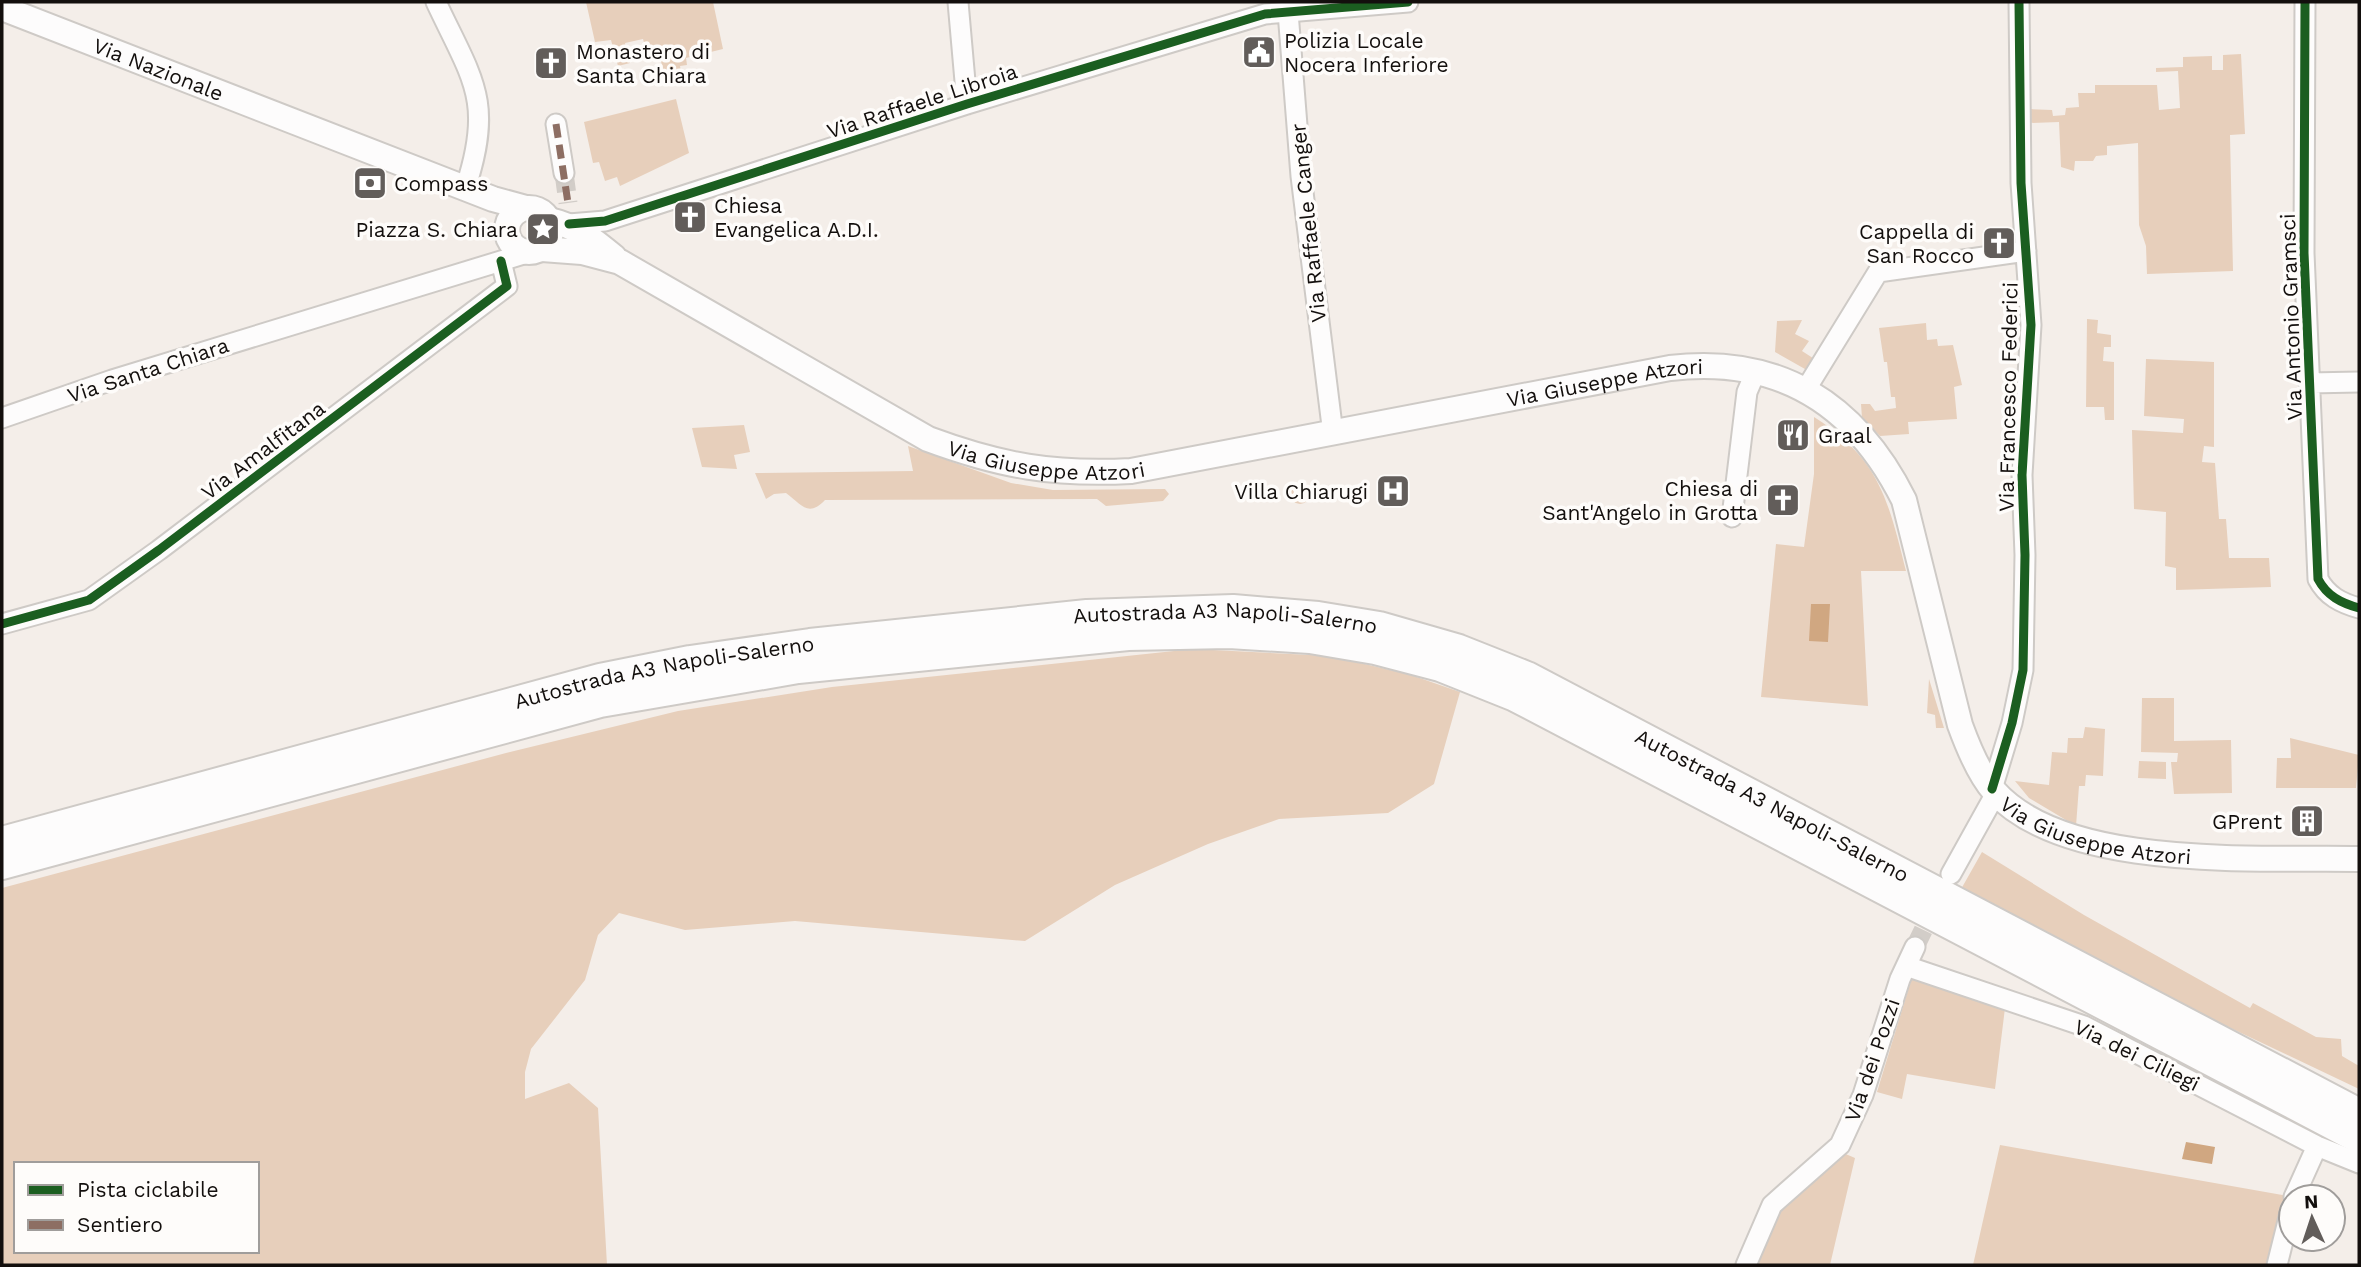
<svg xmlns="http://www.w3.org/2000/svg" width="2361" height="1267" viewBox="0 0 2361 1267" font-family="'Work Sans',sans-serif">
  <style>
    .green { fill: #e7cfbb; fill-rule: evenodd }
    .water { fill: #d0a781 }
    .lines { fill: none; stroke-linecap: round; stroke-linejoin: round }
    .minor-tunnel { stroke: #d2cdc8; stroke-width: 19; stroke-dasharray: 19 10; stroke-linecap: butt }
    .minor-casing { stroke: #cecac6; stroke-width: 23 }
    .major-casing { stroke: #cecac6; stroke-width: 28 }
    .highway-casing { stroke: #cecac6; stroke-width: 32 }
    .minor { stroke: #fdfcfc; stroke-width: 19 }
    .major { stroke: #fdfcfc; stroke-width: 24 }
    .highway { stroke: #fdfcfc; stroke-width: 28 }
    .quiet { stroke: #8d6e63; stroke-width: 7; stroke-dasharray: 14 7; stroke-linecap: butt }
    .cycleway-casing { stroke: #fefcfa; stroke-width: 13 }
    .cycleway { stroke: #1b5e20; stroke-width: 9 }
    .labels { text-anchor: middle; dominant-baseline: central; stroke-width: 7; stroke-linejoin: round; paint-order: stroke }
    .poi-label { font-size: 21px; fill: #130f0d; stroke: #fefcfa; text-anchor: start }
    .street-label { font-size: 21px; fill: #130f0d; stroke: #fefcfa }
  </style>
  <rect width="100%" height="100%" fill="#f4eee9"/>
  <path class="green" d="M586 2H713L723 49 686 58 687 65 680 66 681 72 653 78 651 68 662 65 657 47 646 50 643 39 625 43 630 63 618 66 611 40 595 42Z
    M2241 54 2245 134 2230 135 2233 271 2147 274 2146 246 2139 225 2138 143 2107 146V155L2096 156 2093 161H2075L2074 171 2061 167 2059 122 2029 123V109L2052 110 2053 116 2065 115 2066 108 2079 107 2078 93H2095V85H2157L2159 110 2180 108 2178 71 2156 72V68L2183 67V57L2212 56V70H2223V55Z
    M676 99 689 153 620 186 617 177 605 181 599 162 593 163 584 122Z
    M2087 319 2098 320 2097 333 2111 335V347H2104L2103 361 2114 362V420H2105L2104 407H2086Z
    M1802 320 1795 334 1809 341 1802 351 1819 362 1812 373 1775 352 1777 321Z
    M1926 323 1927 340 1937 339 1938 346 1953 345 1962 385 1954 387 1957 419 1908 422 1909 434 1880 436 1862 418 1861 404H1870L1875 411 1896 408 1895 397H1891L1887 362H1884L1879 328Z
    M2146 359 2214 362V447L2204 446 2202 462 2215 463 2219 519H2226L2229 558H2269L2271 587 2176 590V568L2165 566 2166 512 2134 509 2132 430 2183 433 2184 419 2144 416Z
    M1814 417C1880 459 1888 500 1906 571H1861L1868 706 1761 697 1776 544 1804 547 1814 474Z
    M744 425 750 452 734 455 737 469 702 467 692 428Z
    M908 446 1011 483 1053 490 1165 489 1169 494 1163 501 1106 506 1097 499 825 500C808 518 801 504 786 493L774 494 766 499 755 473 913 471Z
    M1290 494a10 10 0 1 1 20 0a10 10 0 1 1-20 0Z
    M1193 649 1331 656 1411 675 1460 692 1434 784 1388 813 1279 819 1208 844 1115 885 1025 941 795 921 685 930 619 913 598 935 585 980 531 1049 525 1072V1099L569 1083 598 1108 607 1265H2V888L506 753 678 711 832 687ZM16 1164H257V1251H16Z
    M1929 679 1944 728H1936L1935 715 1927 713Z
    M2142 698H2174V741L2231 740 2232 793 2174 794 2171 762H2177L2178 753 2141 752Z
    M2085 727 2105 729 2103 776 2086 775 2085 786H2079L2076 826 2029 798 2015 781 2049 785 2052 752 2067 753 2068 738H2083Z
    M2290 738 2359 755 2356 788H2276L2277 758H2291Z
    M2139 761 2166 762V779L2138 778Z
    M1982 852 2084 915 2250 1008 2253 1003 2316 1037 2341 1039 2342 1056 2359 1066V1089L2180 1004 1960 891Z
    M1912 977 2005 1008 1995 1089 1907 1074 1902 1099 1877 1092Z
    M2000 1145 2288 1196 2268 1265H1973Z
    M1841 1152 1855 1158 1830 1265H1753L1777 1209Z"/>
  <path class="water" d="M1811 604H1830L1828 642 1809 641Z
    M2186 1142 2215 1147 2212 1164 2182 1159Z"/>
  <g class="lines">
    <path class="minor-tunnel" d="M564 173 568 203
      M1915 947 1936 904"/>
    <g class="minor-casing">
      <path id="minor" d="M436 2C472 79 494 100 466 186
        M958 2 967 104
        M2305 2 2304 253 2318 579C2327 596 2341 603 2359 608
        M1288 12 1301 176 1333 434
        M556 124 564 173
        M569 224 605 221 967 104 1265 14 1408 2
        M2309 383 2359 382
        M1806 389 1878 272 2026 251
        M2 418 112 380 527 253
        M1732 517 1747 392 1756 371
        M2 624 89 600 159 550 507 286 501 261
        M1992 789 2012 723 2023 670 2025 555 2022 475 2031 325 2021 183 2019 2
        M1951 874 1996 793
        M1906 966 2084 1026 2317 1146 2359 1163
        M2294 1197 2317 1146
        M1746 1265 1772 1205 1840 1145 1863 1095 1900 979 1915 947
        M2277 1265 2291 1209"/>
    </g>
    <g class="major-casing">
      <g id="major">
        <path id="s1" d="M2 8 493 199 526 208"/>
        <circle cx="529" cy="230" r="22"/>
        <path d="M549 220C576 226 594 240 614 257"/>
        <path id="s2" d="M542 249 582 252 620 262 928 439C1001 466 1053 475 1131 471L1670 368C1779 355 1856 404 1904 500L1960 725C1968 747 1979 774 1994 791 2065 871 2260 857 2359 859"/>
      </g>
    </g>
    <g class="highway-casing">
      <g id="highway">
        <path id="s3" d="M2 841 600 678 690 660 810 643 1087 614 1233 609 1318 616 1379 626 1459 649 1527 676 2359 1113"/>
        <path d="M2 865 600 703 798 669 1128 636 1229 634 1310 639 1375 650 1440 667 1515 697 2359 1139"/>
      </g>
    </g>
    <use href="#minor" class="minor"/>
    <use href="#major" class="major"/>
    <use href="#highway" class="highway"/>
    <path class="quiet" d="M556 124 568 203"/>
    <g class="cycleway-casing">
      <path id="cycleway" d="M2305 2 2304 253 2318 579C2327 596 2341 603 2359 608
        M569 224 605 221 967 104 1265 14 1408 2
        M2 624 89 600 159 550 507 286 501 261
        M1992 789 2012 723 2023 670 2025 555 2022 475 2031 325 2021 183 2019 2"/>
    </g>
    <use href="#cycleway" class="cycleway"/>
  </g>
  <defs>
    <g id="civic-square" transform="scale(1.75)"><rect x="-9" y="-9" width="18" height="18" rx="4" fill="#625d5a" stroke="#fefcfa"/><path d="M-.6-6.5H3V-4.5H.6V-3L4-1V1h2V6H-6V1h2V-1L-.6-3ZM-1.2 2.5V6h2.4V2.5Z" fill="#fff"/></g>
    <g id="church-square" transform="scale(1.75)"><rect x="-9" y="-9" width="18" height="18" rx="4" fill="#625d5a" stroke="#fefcfa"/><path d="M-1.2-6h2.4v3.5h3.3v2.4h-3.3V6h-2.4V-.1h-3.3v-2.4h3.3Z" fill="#fff"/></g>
    <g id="bank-square" transform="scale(1.75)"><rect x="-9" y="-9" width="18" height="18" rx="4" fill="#625d5a" stroke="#fefcfa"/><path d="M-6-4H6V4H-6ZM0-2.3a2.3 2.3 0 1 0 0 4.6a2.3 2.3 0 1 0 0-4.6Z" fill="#fff"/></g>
    <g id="sight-square" transform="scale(1.75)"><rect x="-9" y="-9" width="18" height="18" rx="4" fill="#625d5a" stroke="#fefcfa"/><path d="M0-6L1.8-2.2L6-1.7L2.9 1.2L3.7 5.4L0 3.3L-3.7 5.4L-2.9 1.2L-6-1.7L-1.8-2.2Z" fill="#fff"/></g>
    <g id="restaurant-square" transform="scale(1.75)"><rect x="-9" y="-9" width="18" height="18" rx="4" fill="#625d5a" stroke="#fefcfa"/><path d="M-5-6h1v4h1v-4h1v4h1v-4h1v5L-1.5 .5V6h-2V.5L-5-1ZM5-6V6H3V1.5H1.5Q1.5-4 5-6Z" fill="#fff"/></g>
    <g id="hospital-square" transform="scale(1.75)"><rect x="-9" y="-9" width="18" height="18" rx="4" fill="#625d5a" stroke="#fefcfa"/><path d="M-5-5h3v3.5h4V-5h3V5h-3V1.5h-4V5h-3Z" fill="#fff"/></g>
    <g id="building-square" transform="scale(1.75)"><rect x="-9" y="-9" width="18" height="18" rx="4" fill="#625d5a" stroke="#fefcfa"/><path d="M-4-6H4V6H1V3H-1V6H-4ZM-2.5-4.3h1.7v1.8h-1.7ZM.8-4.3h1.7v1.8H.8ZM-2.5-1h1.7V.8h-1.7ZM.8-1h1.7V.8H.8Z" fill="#fff"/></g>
  </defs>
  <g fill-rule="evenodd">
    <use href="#civic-square" x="1259" y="52"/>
    <use href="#church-square" x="551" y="63"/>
    <use href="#bank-square" x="370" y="183"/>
    <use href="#church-square" x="690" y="217"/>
    <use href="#sight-square" x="543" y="229"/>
    <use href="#church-square" x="1999" y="243"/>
    <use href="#restaurant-square" x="1793" y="435"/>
    <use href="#hospital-square" x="1393" y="491"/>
    <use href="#church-square" x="1783" y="500"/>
    <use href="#building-square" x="2307" y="821"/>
  </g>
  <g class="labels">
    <g class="poi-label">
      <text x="1284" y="40">Polizia Locale<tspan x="1284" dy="24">Nocera Inferiore</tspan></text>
      <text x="576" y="51">Monastero di<tspan x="576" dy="24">Santa Chiara</tspan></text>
      <text x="394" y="183">Compass</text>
      <text x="714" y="205">Chiesa<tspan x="714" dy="24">Evangelica A.D.I.</tspan></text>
      <text x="518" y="229" text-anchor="end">Piazza S. Chiara</text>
      <text x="1974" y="231" text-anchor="end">Cappella di<tspan x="1974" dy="24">San Rocco</tspan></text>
      <text x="1818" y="435">Graal</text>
      <text x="1758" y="488" text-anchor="end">Chiesa di<tspan x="1758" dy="24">Sant'Angelo in Grotta</tspan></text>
      <text x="1368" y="491" text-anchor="end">Villa Chiarugi</text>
      <text x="2282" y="821" text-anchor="end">GPrent</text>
    </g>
    <g class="street-label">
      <text stroke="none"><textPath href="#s1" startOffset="168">Via Nazionale</textPath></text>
      <text transform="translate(922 101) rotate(-18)">Via Raffaele Libroia</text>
      <text transform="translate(1308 223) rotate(-96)">Via Raffaele Canger</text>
      <text transform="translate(2291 317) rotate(-92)">Via Antonio Gramsci</text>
      <text transform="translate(148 370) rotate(-18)">Via Santa Chiara</text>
      <text stroke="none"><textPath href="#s2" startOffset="1124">Via Giuseppe Atzori</textPath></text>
      <text transform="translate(2008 397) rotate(-89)">Via Francesco Federici</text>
      <text transform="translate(263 450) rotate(-37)">Via Amalfitana</text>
      <text stroke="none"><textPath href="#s2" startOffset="556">Via Giuseppe Atzori</textPath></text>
      <text stroke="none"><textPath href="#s3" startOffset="1250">Autostrada A3 Napoli-Salerno</textPath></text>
      <text stroke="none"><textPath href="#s3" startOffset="684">Autostrada A3 Napoli-Salerno</textPath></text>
      <text stroke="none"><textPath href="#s3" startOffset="1838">Autostrada A3 Napoli-Salerno</textPath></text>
      <text stroke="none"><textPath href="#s2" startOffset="1899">Via Giuseppe Atzori</textPath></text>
      <text transform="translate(2137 1055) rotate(26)">Via dei Ciliegi</text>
      <text transform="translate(1872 1060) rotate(-71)">Via dei Pozzi</text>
    </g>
  </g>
  <rect width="2361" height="1267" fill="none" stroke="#130f0d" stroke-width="7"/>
  <rect x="14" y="1162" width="245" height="91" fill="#fefcfa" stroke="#a09d9b" stroke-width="2"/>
  <rect x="28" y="1185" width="35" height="10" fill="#1b5e20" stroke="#a09d9b" stroke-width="2"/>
  <text x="77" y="1197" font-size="21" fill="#130f0d">Pista ciclabile</text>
  <rect x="28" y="1220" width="35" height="10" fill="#8d6e63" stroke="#a09d9b" stroke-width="2"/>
  <text x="77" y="1232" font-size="21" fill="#130f0d">Sentiero</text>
  <g transform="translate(2312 1218) rotate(357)"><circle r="33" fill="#fefcfa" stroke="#a09d9b" stroke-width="2"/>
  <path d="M0-5L12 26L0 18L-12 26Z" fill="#625d5a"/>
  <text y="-10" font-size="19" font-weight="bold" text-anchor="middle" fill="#130f0d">N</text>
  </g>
</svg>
